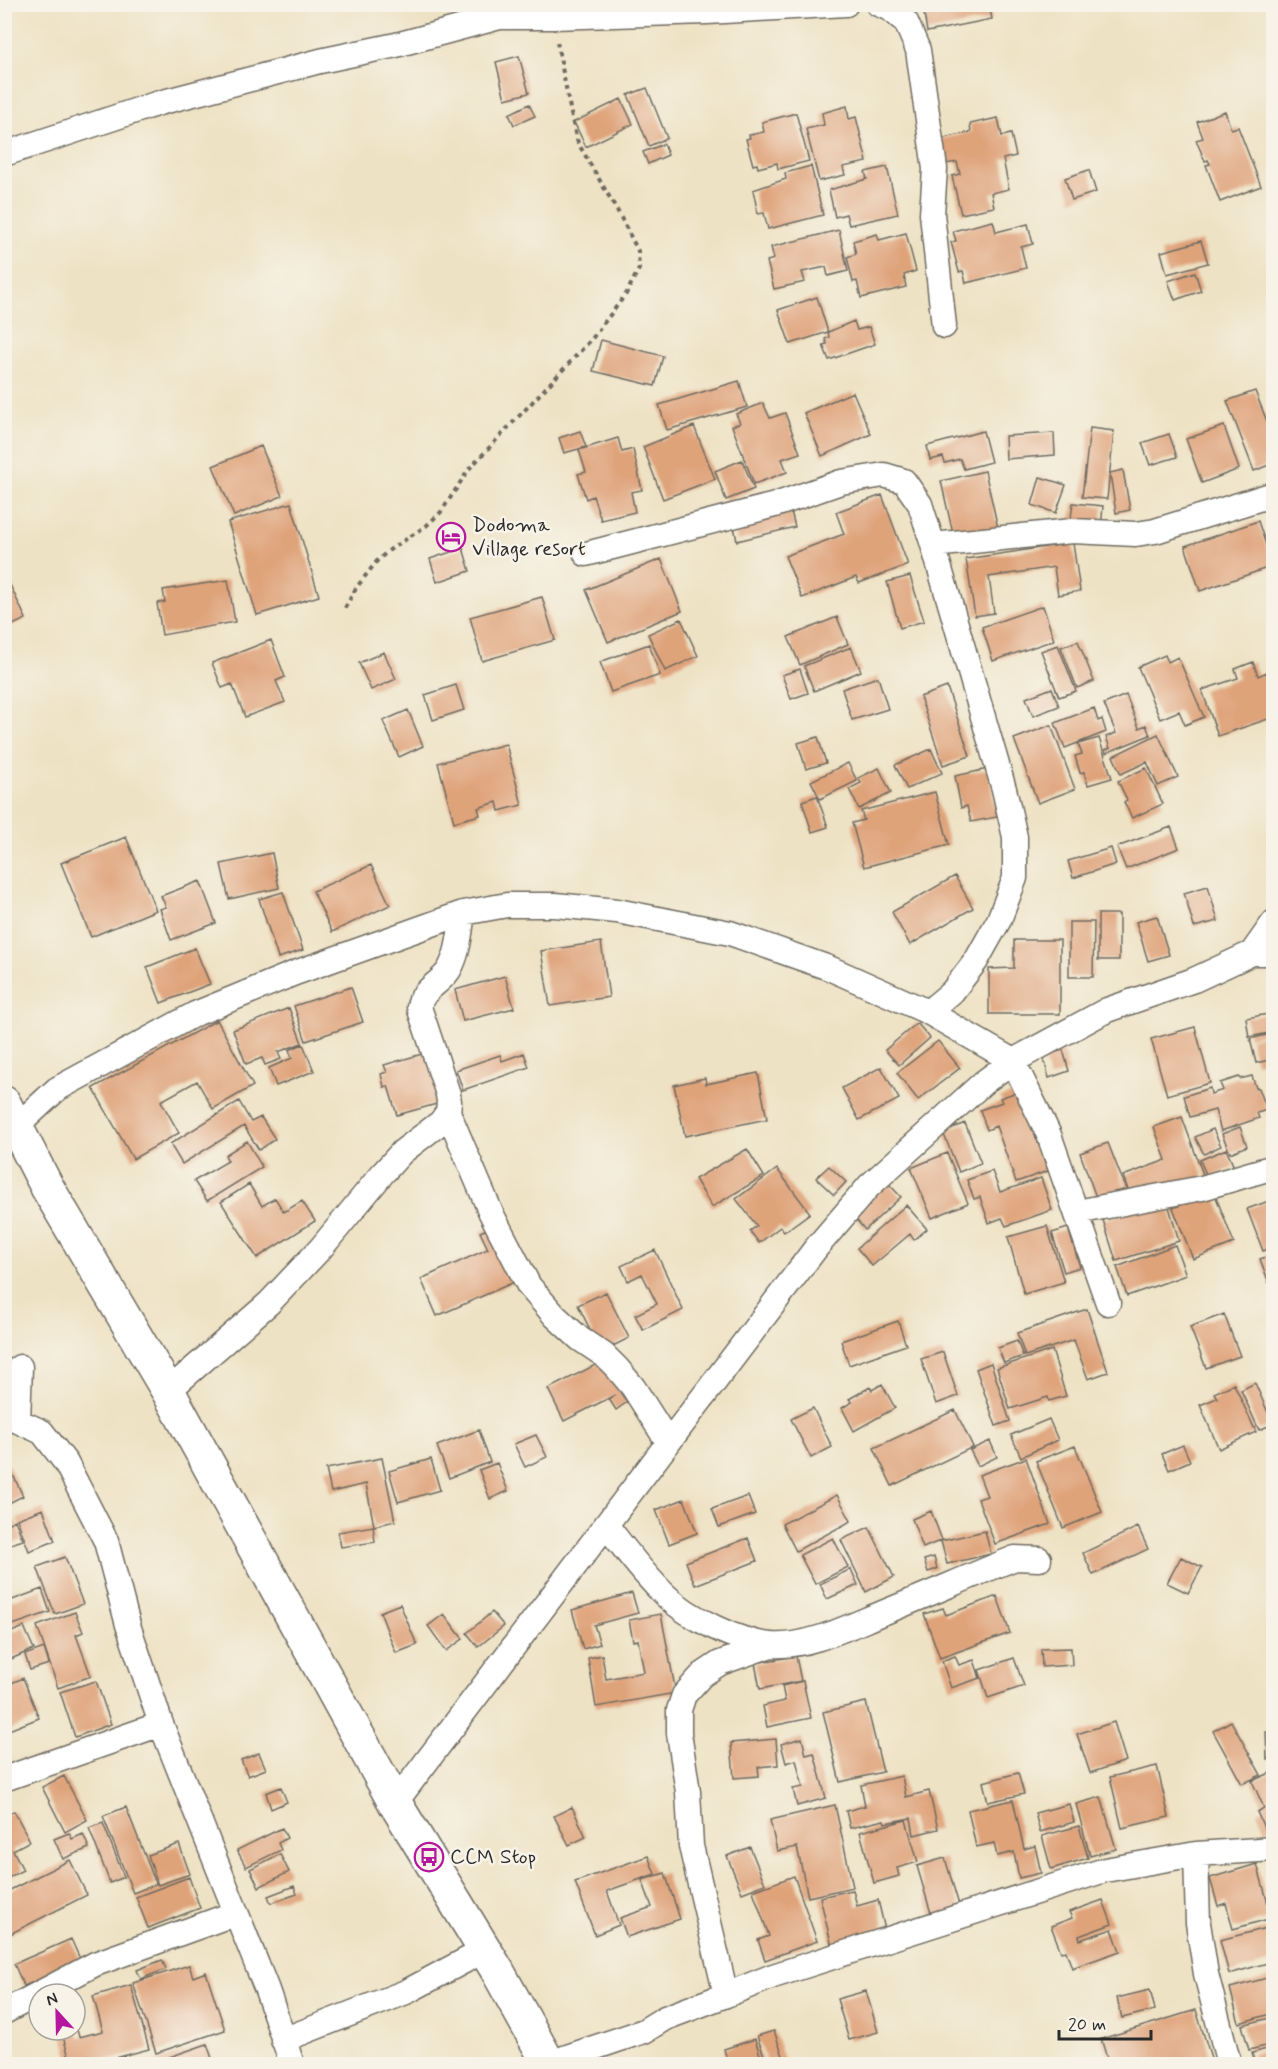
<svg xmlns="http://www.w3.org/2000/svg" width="1278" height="2069" viewBox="0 0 1278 2069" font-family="Mynerve,sans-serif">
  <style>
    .building { fill: #dfa37a }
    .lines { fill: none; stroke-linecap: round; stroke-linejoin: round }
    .street-casing { stroke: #6f6b61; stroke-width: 27 }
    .highway-casing { stroke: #6f6b61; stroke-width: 36 }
    .path { stroke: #6f6b61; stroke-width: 4; stroke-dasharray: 4.5 4.5; stroke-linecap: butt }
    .street { stroke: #fff; stroke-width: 24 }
    .highway { stroke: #fff; stroke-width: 33 }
    .labels { text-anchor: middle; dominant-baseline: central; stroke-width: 5; stroke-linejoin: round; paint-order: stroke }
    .poi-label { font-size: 21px; fill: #2b2b2b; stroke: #f7f3e8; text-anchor: start }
  </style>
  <rect width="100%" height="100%" fill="#f7f3e8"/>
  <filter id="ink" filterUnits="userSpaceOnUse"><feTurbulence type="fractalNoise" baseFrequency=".0167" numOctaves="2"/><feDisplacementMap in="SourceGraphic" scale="12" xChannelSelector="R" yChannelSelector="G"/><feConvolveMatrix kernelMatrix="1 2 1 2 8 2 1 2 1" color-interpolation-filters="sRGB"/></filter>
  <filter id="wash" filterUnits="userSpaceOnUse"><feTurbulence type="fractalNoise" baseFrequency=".008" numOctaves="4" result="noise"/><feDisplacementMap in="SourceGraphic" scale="24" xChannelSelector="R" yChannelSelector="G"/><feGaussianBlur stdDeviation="1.35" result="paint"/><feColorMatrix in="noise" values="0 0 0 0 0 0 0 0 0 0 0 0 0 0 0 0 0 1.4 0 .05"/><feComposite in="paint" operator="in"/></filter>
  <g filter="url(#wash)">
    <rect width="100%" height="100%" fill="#eee2c4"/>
    <g id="blocks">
      <path class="building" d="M967 4H989L992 19 927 32 924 13Z
        M519 56 529 93 505 99 496 62Z
        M647 88 667 138 649 146 628 95Z
        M621 99 633 124 586 147 574 122Z
        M529 104 535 116 514 125 509 114Z
        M847 106 849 119 856 117 867 162 843 167 845 175 819 181 806 129 824 125 822 113Z
        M1225 111 1231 129 1238 127 1261 186 1220 202 1206 165 1210 164 1208 160 1205 161 1196 140 1203 138 1197 122Z
        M796 113 809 161 778 169 777 163 758 168 757 164 753 165 746 139 750 138 749 135 764 132 762 122Z
        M998 118 1002 136 1011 134 1016 156 1003 159 1009 189 991 193 994 207 961 214 952 176 960 174 957 162 945 164 940 139 971 132 970 124Z
        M664 144 668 155 648 164 643 152Z
        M811 166 823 215 768 229 764 213 758 214 753 190 786 179 785 173Z
        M887 167 898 214 849 225 846 214 835 217 829 190 867 179 865 172Z
        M1089 170 1096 192 1072 200 1065 178Z
        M993 221 996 232 1028 224 1033 244 1021 247 1026 268 966 283 963 271 959 272 951 242 956 241 953 231Z
        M839 230 848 271 828 276 826 267 802 272 805 282 774 289 767 261 774 259 771 247Z
        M906 233 916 271 904 275 906 287 861 298 857 281 853 282 847 257 856 254 853 241 877 234 879 240Z
        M1201 241 1208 263 1167 274 1161 252Z
        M1195 272 1201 291 1175 300 1168 281Z
        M817 297 828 332 790 344 778 310Z
        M854 321 857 330 869 327 875 344 829 360 823 345 827 344 825 339 829 337 828 332Z
        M601 340 663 356 655 386 593 371Z
        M739 381 747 407 667 430 659 405Z
        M1255 391 1274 439V463L1254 471 1227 401Z
        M853 392 871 434 822 456 804 413Z
        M763 403 770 418 785 413 800 453 782 459 787 472 754 484 732 426 740 423 736 414Z
        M694 426 715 479 663 499 643 447Z
        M1224 426 1239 469 1202 483 1186 439Z
        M1090 428 1114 431 1107 499 1082 497Z
        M580 431 586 447 564 453 559 438Z
        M983 431 991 462 964 469 960 459 945 463 943 457 930 460 927 446Z
        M1054 433 1055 455 1006 459 1005 436Z
        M1169 434 1177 457 1150 465 1142 443Z
        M618 438 622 452 633 449 642 490 631 492 635 512 601 520 593 496 586 499 578 474 586 472 579 450Z
        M261 446 282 496 234 516 213 466Z
        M742 460 754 489 726 500 715 471Z
        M1123 470 1130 510 1116 513 1110 473Z
        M985 471 998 528 954 538 941 481Z
        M1040 477 1066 485 1056 513 1032 505Z
        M882 495 908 565 859 583 856 577 802 598 785 556 844 534 836 512Z
        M291 503 319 596 257 615 228 522Z
        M789 503 795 527 737 541 732 517Z
        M1073 503 1103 506 1101 529 1070 525Z
        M1258 521 1273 566 1200 591 1185 546Z
        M1073 543 1080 591 1058 595 1054 567 989 577 994 613 975 616 966 559Z
        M463 548 470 571 437 582 430 559Z
        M661 559 682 611 608 642 586 590Z
        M4 572 26 619 4 629Z
        M910 576 924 621 900 628 887 582Z
        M228 580 235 622 162 635 157 603 165 602 163 590Z
        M542 597 555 640 482 661 470 617Z
        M1043 606 1054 640 993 661 982 627Z
        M837 617 848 644 800 665 788 637Z
        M681 619 698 656 665 671 648 634Z
        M271 640 285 677 276 681 285 702 245 717 232 684 222 688 212 663Z
        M1078 641 1094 681 1077 688 1061 647Z
        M649 644 660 675 611 692 600 662Z
        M1058 645 1076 691 1059 697 1041 651Z
        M851 647 861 671 814 691 804 666Z
        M384 652 396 679 371 690 359 663Z
        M1165 655 1168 662 1178 657 1204 717 1185 725 1179 711 1160 719 1138 667Z
        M1253 662 1258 676 1267 672 1274 690V717L1218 736 1202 690 1238 678 1235 669Z
        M800 669 808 693 791 699 782 675Z
        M878 677 888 709 852 720 842 689Z
        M456 685 464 710 433 720 425 695Z
        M947 687 970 756 943 765 920 697Z
        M1052 688 1059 706 1033 716 1026 698Z
        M1126 695 1139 728 1146 725 1150 735 1106 753 1105 750 1110 748 1106 737 1116 733 1104 704Z
        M1094 708 1098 721 1102 719 1106 732 1065 748 1055 723Z
        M408 710 423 746 399 757 383 721Z
        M1051 725 1075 789 1038 803 1014 739Z
        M1158 734 1178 777 1158 786 1147 762 1121 774 1113 756Z
        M818 737 826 763 806 769 798 743Z
        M1099 738 1112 778 1088 785 1084 772 1080 773 1075 756 1082 754 1078 744Z
        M506 744 522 805 499 811 497 802 478 808 480 815 454 822 438 763Z
        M931 749 942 773 907 789 895 765Z
        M848 763 857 781 820 799 811 781Z
        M879 768 891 793 859 809 849 789 861 783 858 778Z
        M1146 768 1163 804 1132 818 1124 802 1127 800 1118 781Z
        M988 769 997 817 971 822 967 806 961 808 955 776Z
        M935 792 949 845 864 867 852 823 864 820 861 811Z
        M817 796 828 827 812 832 802 801Z
        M1171 827 1179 848 1126 869 1117 847Z
        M126 837 156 910 91 937 61 863Z
        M1111 848 1116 864 1073 878 1068 861Z
        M272 853 279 888 229 899 221 864Z
        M371 865 390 905 332 932 313 891Z
        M955 876 973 908 910 945 892 912Z
        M200 881 216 923 171 940 160 909 166 907 161 896Z
        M1208 886 1218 921 1194 927 1184 893Z
        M283 892 303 950 278 958 259 899Z
        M1098 914H1119V960H1098Z
        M1157 916 1169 955 1148 961 1136 922Z
        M1069 922H1094L1093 977H1069Z
        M1014 940H1060V1014H989V969L1014 968Z
        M601 942 609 997 550 1006 541 951Z
        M195 948 210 984 161 1003 147 967Z
        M505 976 514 1008 463 1021 455 990Z
        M351 987 363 1022 306 1041 294 1006Z
        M289 1008 302 1043 278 1052 281 1059 265 1065 262 1058 246 1064 233 1030Z
        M1274 1013V1032L1249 1037 1246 1018Z
        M217 1020 253 1086 213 1109 197 1081 161 1101 179 1133 133 1159 93 1088Z
        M917 1023 930 1038 899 1065 885 1050Z
        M1195 1027 1210 1083 1167 1095 1151 1039Z
        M1274 1033V1059L1256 1063 1250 1039Z
        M938 1041 960 1068 918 1100 897 1073Z
        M303 1044 314 1071 276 1086 269 1068 292 1058 289 1050Z
        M1063 1050 1069 1071 1049 1078 1043 1056Z
        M429 1052 444 1102 397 1115 388 1086 384 1087 381 1074 387 1072 384 1065Z
        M524 1053 529 1067 463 1090 456 1070 500 1055 502 1061Z
        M881 1067 899 1099 859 1120 842 1088Z
        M758 1073 767 1119 685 1136 674 1085 705 1078 706 1084Z
        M1252 1076 1256 1088H1259L1267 1110 1257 1113 1259 1118 1221 1131 1215 1110 1190 1117 1184 1096 1210 1088 1211 1094 1223 1090 1220 1083 1239 1077 1240 1079Z
        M1020 1091 1048 1171 1016 1182 996 1126 987 1130 980 1110 1002 1102 1000 1098Z
        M239 1101 251 1122 261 1117 275 1139 259 1150 244 1126 182 1164 170 1144Z
        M1182 1117 1204 1177 1131 1198 1123 1176 1166 1160 1154 1127Z
        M965 1123 981 1163 959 1172 943 1132Z
        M1240 1127 1247 1146 1230 1153 1222 1134Z
        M1213 1129 1221 1146 1204 1154 1195 1137Z
        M247 1141 262 1167 207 1201 194 1181 228 1161 225 1155Z
        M1108 1143 1126 1189 1097 1200 1080 1153Z
        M747 1149 764 1176 712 1207 695 1179Z
        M1226 1149 1234 1167 1208 1179 1200 1160Z
        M947 1153 968 1203 932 1218 911 1168Z
        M829 1166 846 1182 834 1195 816 1178Z
        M777 1169 810 1213 784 1232 780 1227 759 1243 750 1231 757 1226 736 1199Z
        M992 1171 1000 1192 1041 1178 1052 1210 1006 1226 1002 1218 989 1223 980 1197 974 1199 967 1180Z
        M888 1183 901 1197 865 1230 854 1217Z
        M249 1184 262 1206 275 1198 284 1212 302 1201 315 1221 257 1258 221 1202Z
        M1214 1192 1234 1243 1193 1259 1173 1208Z
        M1274 1199V1247L1263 1251 1247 1209Z
        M1167 1200 1179 1241 1116 1261 1103 1220Z
        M906 1205 927 1229 914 1240 910 1234 872 1266 857 1248Z
        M495 1226 519 1280 437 1316 421 1279 488 1249 480 1232Z
        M1047 1226 1064 1282 1024 1294 1008 1237Z
        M1068 1228 1080 1267 1064 1272 1052 1233Z
        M1175 1245 1186 1275 1127 1296 1117 1267Z
        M655 1250 683 1310 643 1330 635 1315 657 1304 642 1274 628 1281 621 1266Z
        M1274 1254V1281L1269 1283 1260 1259Z
        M606 1292 629 1338 601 1352 578 1305Z
        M1087 1309 1108 1372 1088 1379 1074 1340 1025 1356 1017 1333Z
        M1224 1314 1240 1356 1206 1368 1190 1327Z
        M898 1321 906 1345 849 1365 841 1341Z
        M1017 1341 1023 1356 1004 1363 998 1348Z
        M1052 1350 1066 1396 1049 1401 1048 1397 1010 1409 997 1368Z
        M943 1352 958 1396 936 1404 921 1359Z
        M607 1359 623 1390 620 1392 627 1402 616 1410 609 1399 615 1395 564 1421 548 1389Z
        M991 1363 1010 1421 996 1426 976 1369Z
        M1255 1383 1273 1424 1259 1430 1241 1390Z
        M882 1384 895 1408 854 1431 842 1408 852 1402 849 1399 870 1387 872 1390Z
        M1234 1384 1256 1432 1219 1449 1200 1405 1217 1398 1214 1393Z
        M813 1408 832 1447 811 1458 791 1419Z
        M955 1410 973 1447 892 1486 874 1448Z
        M1049 1419 1058 1440 1021 1457 1011 1435Z
        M479 1430 490 1462 449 1478 437 1446Z
        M536 1435 547 1457 525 1467 514 1444Z
        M990 1441 997 1457 978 1466 970 1450Z
        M1183 1445 1190 1461 1169 1470 1162 1454Z
        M1075 1446 1102 1512 1063 1528 1036 1461Z
        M5 1458 23 1496 5 1505Z
        M382 1458 395 1521 374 1526 366 1484 331 1492 326 1469Z
        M1026 1458 1050 1524 995 1544 978 1499 987 1496 979 1475Z
        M431 1459 440 1490 398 1502 389 1471Z
        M497 1463 508 1491 490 1499 479 1470Z
        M837 1495 851 1521 796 1551 782 1524Z
        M748 1496 755 1514 719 1527 712 1509Z
        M684 1499 697 1533 669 1544 656 1510Z
        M43 1509 55 1541 29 1551 17 1519Z
        M931 1511 942 1540 923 1548 912 1519Z
        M15 1520 23 1540 5 1546V1525Z
        M373 1526 375 1542 341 1547 338 1532Z
        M869 1527 894 1577 866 1592 841 1540Z
        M1138 1527 1148 1549 1093 1575 1083 1553Z
        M985 1531 991 1554 947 1564 941 1541Z
        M748 1538 757 1561 695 1585 686 1562Z
        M833 1538 848 1567 815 1584 800 1555Z
        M65 1557 83 1604 55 1614 37 1567Z
        M934 1557 937 1569 928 1572 924 1560Z
        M1181 1557 1202 1567 1188 1593 1167 1583Z
        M851 1569 858 1585 827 1599 820 1584Z
        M42 1589 50 1612 4 1628V1603Z
        M632 1593 638 1613 594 1625 600 1644 583 1649 572 1610Z
        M997 1596 1010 1633 940 1658 924 1614 943 1608 946 1615Z
        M400 1604 417 1645 396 1653 380 1612Z
        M75 1612 83 1632 76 1635 91 1676 58 1688 37 1626Z
        M492 1612 504 1626 478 1647 467 1633Z
        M444 1614 463 1639 446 1651 428 1626Z
        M661 1614 676 1693 596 1707 588 1658 602 1655 606 1679 644 1672 638 1640 633 1641 629 1620Z
        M24 1627 34 1649 4 1662V1635Z
        M44 1648 49 1664 30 1670 25 1655Z
        M1071 1648 1072 1665 1042 1667 1041 1649Z
        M796 1656 801 1681 760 1689 755 1663Z
        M955 1656 959 1665 974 1660 980 1678 951 1688 942 1661Z
        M1014 1658 1024 1686 988 1698 979 1670Z
        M23 1678 39 1718 4 1732V1686Z
        M96 1681 111 1724 75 1737 60 1692Z
        M803 1681 811 1718 767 1727 763 1706 785 1701 782 1686Z
        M866 1702 883 1772 840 1782 823 1712Z
        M1231 1721 1261 1775 1242 1784 1213 1731Z
        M1114 1722 1126 1761 1090 1773 1077 1734Z
        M1266 1732H1274V1759H1267Z
        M802 1738 806 1755 814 1753 826 1798 797 1806 793 1789 803 1787 796 1760 786 1763 781 1744Z
        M776 1739 778 1765 758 1767 759 1776 734 1778 731 1743Z
        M259 1753 266 1769 248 1776 241 1760Z
        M1157 1766 1169 1817 1122 1828 1110 1777Z
        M1018 1773 1024 1794 988 1802 983 1782Z
        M1270 1773 1274 1780V1826L1265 1830 1257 1812 1264 1808 1252 1781Z
        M64 1776 87 1820 65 1832 42 1787Z
        M902 1776 906 1797 929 1791 938 1829 914 1835 911 1818 885 1823 884 1820 850 1828 846 1811 865 1806 861 1785Z
        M281 1787 287 1802 271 1809 266 1793Z
        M1101 1797 1116 1849 1090 1856 1076 1804Z
        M1013 1800 1024 1849 1035 1846 1041 1873 1019 1878 1014 1852 997 1856 994 1843 976 1847 968 1810Z
        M1069 1804 1074 1822 1040 1832 1035 1813Z
        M835 1805 853 1887 808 1897 797 1847 777 1851 770 1820Z
        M126 1807 156 1884 133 1893 103 1816Z
        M572 1807 586 1837 569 1845 554 1816Z
        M14 1811 30 1841 13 1850 23 1870 4 1880V1816Z
        M906 1820 918 1862 897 1868 899 1876 874 1883 860 1832Z
        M103 1823 124 1877 110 1883 89 1828Z
        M1079 1826 1088 1858 1051 1869 1042 1836Z
        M282 1828 287 1838 278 1843 281 1850 246 1867 237 1850Z
        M69 1833 72 1839 83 1834 89 1848 63 1859 54 1839Z
        M179 1844 190 1874 158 1885 148 1855Z
        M750 1847 765 1884 742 1893 727 1856Z
        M280 1854 289 1872 259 1887 250 1869Z
        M648 1856 655 1874 607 1891 619 1925 595 1935 575 1882Z
        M945 1858 961 1912 933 1920 917 1866Z
        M70 1860 87 1895 4 1937V1893Z
        M1257 1864 1272 1918 1233 1929 1226 1903 1218 1906 1210 1878Z
        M665 1873 680 1919 627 1937 620 1918 652 1907 642 1880Z
        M794 1876 817 1941 765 1960 758 1940 769 1936 753 1891Z
        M189 1877 200 1908 148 1928 136 1897Z
        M294 1886 297 1894 271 1903 268 1896Z
        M853 1890 857 1906 878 1900 886 1934 832 1947 820 1897Z
        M1103 1900 1112 1924 1079 1936 1080 1940 1112 1929 1120 1951 1072 1968 1066 1951 1061 1952 1051 1926 1072 1918 1069 1912Z
        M1271 1927 1274 1935V1957L1270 1958 1271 1962 1229 1974 1220 1940Z
        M71 1939 81 1961 24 1986 14 1964Z
        M162 1960 166 1969 141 1979 137 1970Z
        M189 1965 193 1977 206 1972 225 2030 156 2053 133 1983Z
        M1274 1976V2013L1239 2023 1230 1988Z
        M131 1985 149 2049 93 2064H71L61 2030H77L79 2037 103 2031 93 1996Z
        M1150 1990 1155 2010 1122 2018 1117 1998Z
        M866 1991 878 2032 849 2040 837 1999Z
        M1196 2010 1213 2064H1109L1101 2039Z
        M1274 2017V2044L1249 2050 1242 2025Z
        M774 2031 786 2064H767L757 2036Z
        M755 2039 763 2064H728L724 2049Z
        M207 2044 214 2064H149Z
        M1274 2047V2064H1255L1252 2053Z"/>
    </g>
  </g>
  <g filter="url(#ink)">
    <use href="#blocks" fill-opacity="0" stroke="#6f6b61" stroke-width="1.5"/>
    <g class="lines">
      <g class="street-casing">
        <path id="street" d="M878 4 890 9 906 22 918 50 935 169 932 214 944 326
          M4 154 159 103 320 61 396 45 500 17H553L707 12 846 4
          M933 545 1072 531 1136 534 1155 531 1274 494
          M586 554 775 505 841 482 884 475 904 481 920 504 933 545 1004 789 1015 837V878L999 920 976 961 952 992 928 1012
          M1252 953 1274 922
          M448 1112 491 1213 529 1286 555 1316 580 1339 604 1355 617 1368 633 1387 668 1442
          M17 1126 57 1089 195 1014 295 973 463 913 507 905H555L617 911 730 933 829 968 928 1012 1013 1061 1049 1135 1108 1303
          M1077 1212 1202 1188 1274 1167
          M168 1391 269 1303 321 1248 382 1174 402 1152 441 1122 448 1112 449 1102 448 1094 419 1007C421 990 441 983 449 970 459 953 460 931 463 913
          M4 1417 18 1421 42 1432 66 1463 106 1541 128 1625 161 1724 267 1990 292 2064
          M18 1421 20 1367
          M606 1525C625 1549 643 1574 665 1595 689 1618 738 1642 771 1645 806 1648 848 1627 880 1614 925 1596 970 1576 1015 1558L1039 1559
          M4 1779 161 1724
          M395 1803 816 1248 869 1186 984 1082 1013 1061 1107 1010 1194 980 1252 953H1274
          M1196 1854 1198 1923 1206 1974 1229 2064
          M726 1995 773 1976 1105 1870 1196 1854 1274 1849
          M4 2012 95 1964 236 1913
          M283 2040 406 1992 485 1950
          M549 2063 644 2031 665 2018 726 1995 691 1846 688 1792 679 1733V1710L684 1695 702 1675 720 1663 771 1645"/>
      </g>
      <g class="highway-casing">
        <path id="highway" d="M4 1103 47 1187 168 1391 395 1803 497 1970 549 2064"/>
      </g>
      <path class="path" d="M345 608 356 588 377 561 388 551 426 526 441 512 469 469 591 340 626 294 639 269 638 251 617 210 578 143 574 129 557 42"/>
      <use href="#street" class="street"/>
      <use href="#highway" class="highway"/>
    </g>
  </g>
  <defs>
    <g id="hotel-ring" transform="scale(1.5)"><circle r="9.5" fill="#f7f3e8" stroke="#b5179e" stroke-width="1.5"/><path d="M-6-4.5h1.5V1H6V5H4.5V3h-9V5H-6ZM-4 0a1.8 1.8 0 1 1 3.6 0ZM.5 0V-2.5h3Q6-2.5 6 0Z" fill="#b5179e"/></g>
    <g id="bus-ring" transform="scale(1.5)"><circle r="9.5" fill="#f7f3e8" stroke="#b5179e" stroke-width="1.5"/><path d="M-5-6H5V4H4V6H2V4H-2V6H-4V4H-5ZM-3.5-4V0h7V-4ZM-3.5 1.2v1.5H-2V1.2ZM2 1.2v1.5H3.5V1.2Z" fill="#b5179e"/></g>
  </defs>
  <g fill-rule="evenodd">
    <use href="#hotel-ring" x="451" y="537"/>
    <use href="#bus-ring" x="429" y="1857"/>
  </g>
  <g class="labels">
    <g class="poi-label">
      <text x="472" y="525">Dodoma<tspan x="472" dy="24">Village resort</tspan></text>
      <text x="450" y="1857">CCM Stop</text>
    </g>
  </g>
  <rect width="1278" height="2069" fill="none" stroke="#f7f3e8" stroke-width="24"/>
  <g transform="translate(57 2012) rotate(338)"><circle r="28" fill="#f7f3e8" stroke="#a5a39c" stroke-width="1.5"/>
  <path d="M0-4.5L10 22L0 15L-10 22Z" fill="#b5179e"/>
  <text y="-9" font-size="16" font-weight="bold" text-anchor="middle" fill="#2b2b2b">N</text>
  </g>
  <path d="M1059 2030v9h92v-9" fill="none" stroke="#2b2b2b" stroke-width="3"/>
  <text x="1068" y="2030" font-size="18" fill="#2b2b2b" stroke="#f7f3e8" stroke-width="4.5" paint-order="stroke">20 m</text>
</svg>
